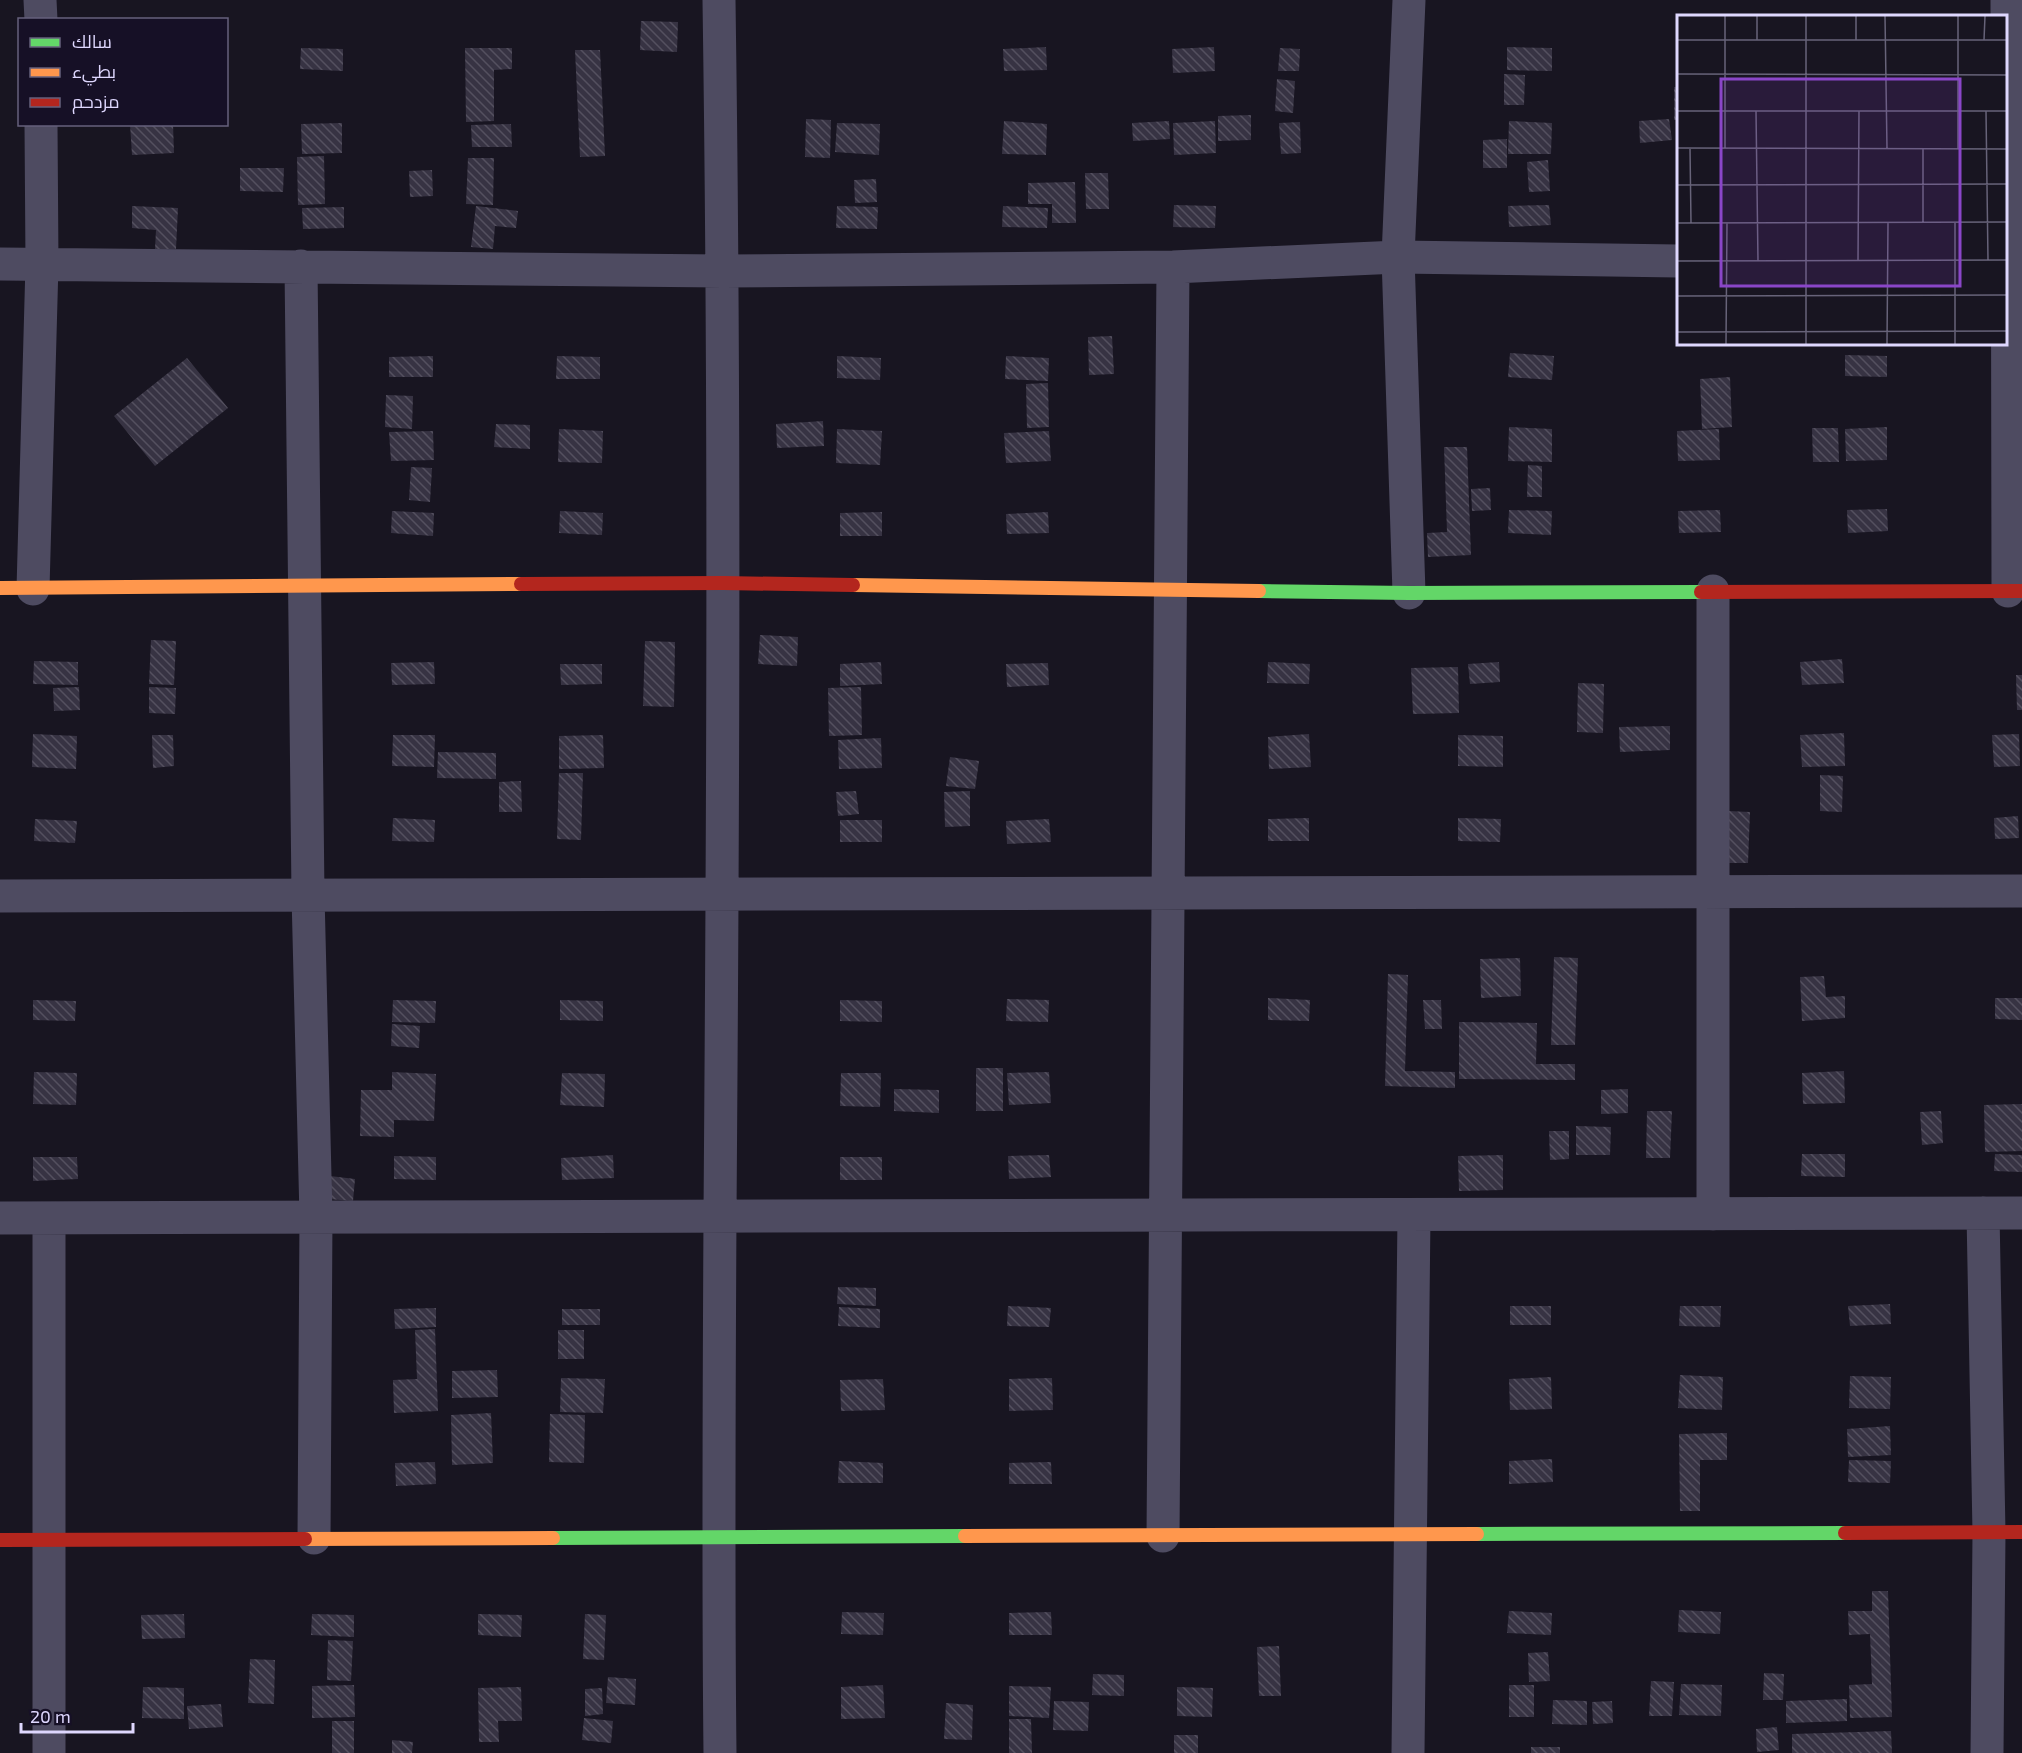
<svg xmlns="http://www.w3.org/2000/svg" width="2022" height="1753" viewBox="0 0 2022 1753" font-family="'Exo 2',Cairo,sans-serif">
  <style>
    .building { fill: url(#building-back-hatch) }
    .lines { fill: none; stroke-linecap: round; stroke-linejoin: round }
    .street { stroke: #4e4b61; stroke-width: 33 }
    .fast { stroke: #63d668; stroke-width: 14 }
    .slow { stroke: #ff974d; stroke-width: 14 }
    .jam { stroke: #b3261e; stroke-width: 14 }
    .inset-road { fill: none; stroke: #676379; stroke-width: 1.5 }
    .view { fill: #8a46c8; fill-opacity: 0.15; stroke: #8a46c8; stroke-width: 3 }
    .inset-edge { fill: none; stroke: #ded7fe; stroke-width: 3 }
  </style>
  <defs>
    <pattern id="building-back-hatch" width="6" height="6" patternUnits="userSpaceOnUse" patternTransform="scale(1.5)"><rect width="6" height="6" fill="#373343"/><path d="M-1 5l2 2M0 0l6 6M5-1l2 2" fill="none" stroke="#54505f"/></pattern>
  </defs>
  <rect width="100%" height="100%" fill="#181521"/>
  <path class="building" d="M641 21 678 22 677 52 640 50Z
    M1046 47 1047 70 1004 71 1003 49Z
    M1214 47 1215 71 1173 73 1172 49Z
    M1507 47 1552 48V71L1507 70Z
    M301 48 343 49V71L300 69Z
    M465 48H512V69L494 70V121L466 122Z
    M1280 48 1300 49 1299 71H1278Z
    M575 50H600L605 156 580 157Z
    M1504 74 1525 75 1524 105H1504Z
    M1277 79 1295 81 1293 113 1275 111Z
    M1674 87H1678V120H1674Z
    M1251 115V140L1218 141V116Z
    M806 119 831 120 830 158 805 157Z
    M1669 119 1672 140 1640 143 1639 121Z
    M1004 121 1047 124 1046 155 1002 154Z
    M1169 121 1170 139 1133 141 1132 123Z
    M1215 121 1216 153 1174 155 1173 123Z
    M1509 121 1552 123 1551 154H1508Z
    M1300 122 1301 153 1281 154 1279 123Z
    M342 123V153L302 154 301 124Z
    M837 123 880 124 879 155 835 152Z
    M130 124H173L174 153 132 155Z
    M511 124 512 147H472L471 125Z
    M1507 139V168H1483V140Z
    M324 156 325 204 298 205 297 157Z
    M468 158H494L493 205 466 204Z
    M1548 160 1550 191 1529 192 1527 162Z
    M240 168H284L283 192 240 191Z
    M432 170 433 196 410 197 409 171Z
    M1085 173H1108L1109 209H1086Z
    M876 179 877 202 855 203 854 180Z
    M1075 182 1076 223H1052V204H1028V183Z
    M1174 205 1216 206 1215 228 1173 227Z
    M1549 205 1551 225 1509 227 1508 206Z
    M132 206 178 208 176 249H155L156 230 132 228Z
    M476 206 518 211 516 228 495 226 493 249 471 247Z
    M837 206 878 207 877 229 836 228Z
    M1003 206 1048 208 1047 228 1002 227Z
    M344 207V228L303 229 302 208Z
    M1112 336 1114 374 1089 375 1088 337Z
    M1510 353 1554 356 1552 380 1508 377Z
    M1845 355 1887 356V377L1845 376Z
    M433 356V377H389V357Z
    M557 356 600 357V379H556Z
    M837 356 881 358 880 380 837 378Z
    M1006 356 1049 358 1048 381 1005 379Z
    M187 358 228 408 155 466 114 416Z
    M1730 377 1732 427 1702 429 1700 379Z
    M1048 383 1049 427 1027 428 1026 384Z
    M386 395 413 396 412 429 385 427Z
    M823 421 824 446 777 448 776 424Z
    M496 424 530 425V449L494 447Z
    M1509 427 1552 429V462L1508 461Z
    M1887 427V460L1846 461 1845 429Z
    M1812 428H1838L1839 462H1813Z
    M559 429 603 431 602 463 558 462Z
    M837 429 882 431 880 465 836 463Z
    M1719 429 1720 460 1678 461 1677 431Z
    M433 431 434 460 391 461 389 432Z
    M1049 431 1051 461 1006 463 1004 433Z
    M1444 447H1467L1471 555 1428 557 1427 533 1447 532Z
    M1528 465 1542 466V497H1527Z
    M411 467 432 468 430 502 409 500Z
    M1490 488 1491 510 1472 511 1471 489Z
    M1887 509 1888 531 1848 533 1847 510Z
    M1509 510 1552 511 1551 535 1508 533Z
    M1720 510 1721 532 1679 533 1678 511Z
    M392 511 434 513 433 536 391 533Z
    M560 511 603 513 602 535 559 533Z
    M882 512V536H840V513Z
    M1048 512 1049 533 1007 534 1006 514Z
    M760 635 798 637 797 666 758 664Z
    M151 640 176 641 174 685 149 684Z
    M645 641 675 642 674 707 643 706Z
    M1842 659 1844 683 1802 685 1800 662Z
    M34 661 78 662V685L33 684Z
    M434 662 435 684 392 685 391 663Z
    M881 662 882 684 840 686V664Z
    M1268 662 1310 664 1309 684 1267 683Z
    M1499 662 1500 682 1470 684 1468 664Z
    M1048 663 1049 685 1007 687 1006 664Z
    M560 664H602V684L561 685Z
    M1458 667 1459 713 1413 714 1411 668Z
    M2016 675H2022V710H2017Z
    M1578 683 1604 684 1603 733 1577 732Z
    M79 687 80 710 54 711 53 688Z
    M149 687 176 688 175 714 149 713Z
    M861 687 862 735 829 736 828 688Z
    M1670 726V750L1620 752 1619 727Z
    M1844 733 1845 766 1802 767 1800 735Z
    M33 734 77 736 76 769 32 767Z
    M1309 734 1311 767 1269 769 1268 737Z
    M2019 734 2020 766 1994 767 1992 735Z
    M152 735H173L174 766 153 768Z
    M393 735H435L434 767 392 766Z
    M603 735 604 768 559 769V736Z
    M1458 735 1503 736V767L1458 766Z
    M881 738 882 768 839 769 838 740Z
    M438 752 496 753V779L437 778Z
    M950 757 979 761 975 789 946 786Z
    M559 773H583L581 840 557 839Z
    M1820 775 1843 776 1842 812 1820 811Z
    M521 781 522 812H499V782Z
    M856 791 859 814 838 816 836 792Z
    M970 791V826L945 827 944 792Z
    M1728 811 1750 812 1748 863H1726Z
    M2018 816 2019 838 1995 839 1994 818Z
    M393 818 435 820 434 842 392 841Z
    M1309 818V841H1268V819Z
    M1458 818 1501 819 1500 842 1458 841Z
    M35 819 77 821 75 843 34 841Z
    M1049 819 1051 842 1007 844 1006 821Z
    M840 820H882V842H840Z
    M1554 957 1578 958 1575 1045H1551Z
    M1520 958 1521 996 1481 998 1480 959Z
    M1388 974 1408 975 1405 1071 1455 1072V1088L1385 1086Z
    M1824 976 1826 997 1845 996V1018L1802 1021 1800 977Z
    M1268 998 1310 1000 1309 1021 1268 1020Z
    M1995 998H2022V1020L1995 1019Z
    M1007 999 1049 1000 1048 1022 1006 1021Z
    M33 1000 76 1001 75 1021 33 1020Z
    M393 1000 436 1001 435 1023 392 1022Z
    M560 1000 603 1001V1021L560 1020Z
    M840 1000 882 1001V1022L840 1021Z
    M1423 1000H1441L1442 1029H1425Z
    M1459 1022 1537 1023 1536 1064H1575V1080L1459 1079Z
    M392 1024 420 1026 419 1048 391 1046Z
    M976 1068H1003V1111H976Z
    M1844 1071 1845 1103 1803 1104 1802 1073Z
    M34 1072 77 1073 76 1105 33 1104Z
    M392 1072 436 1074 434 1121 394 1120V1137L360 1136 361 1090H392Z
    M1049 1072 1051 1103 1009 1105 1007 1073Z
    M562 1073 605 1074 604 1107 560 1105Z
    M841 1073H881L880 1107 840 1106Z
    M894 1089 939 1090V1113L894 1111Z
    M1628 1089V1113L1601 1114V1090Z
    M2022 1104V1151L1985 1152 1984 1105Z
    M1647 1111H1672L1670 1158H1646Z
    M1941 1111 1943 1143 1922 1145 1920 1112Z
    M1576 1126 1611 1127 1610 1155H1576Z
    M1549 1131H1569V1159L1550 1160Z
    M1802 1154H1845V1177L1801 1176Z
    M1995 1154 2022 1155V1172L1994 1171Z
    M613 1155 614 1178 562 1180 561 1158Z
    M1049 1155 1051 1177 1009 1179 1008 1156Z
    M1503 1155V1190L1459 1191 1458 1156Z
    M394 1156 436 1157V1180L394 1179Z
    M33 1157H77L78 1179 33 1181Z
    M840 1157H882V1180H840Z
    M330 1176 355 1179 353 1201 328 1199Z
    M838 1287 876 1288V1306L837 1304Z
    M1890 1304 1891 1324 1850 1326 1848 1306Z
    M1008 1306 1051 1308 1049 1327 1007 1326Z
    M1510 1306H1551V1325H1510Z
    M1680 1306H1721L1720 1327 1679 1326Z
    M839 1307 880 1309V1328L838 1326Z
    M436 1308V1327L395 1329 394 1309Z
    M562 1309H600V1325H562Z
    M435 1329 438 1411 394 1413 393 1380 417 1379 415 1330Z
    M558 1330H584V1359H558Z
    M497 1370 498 1397 452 1398V1371Z
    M1680 1375 1723 1377 1722 1410 1678 1408Z
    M1850 1376 1891 1377 1890 1409 1849 1408Z
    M1551 1377 1552 1409 1510 1410 1509 1379Z
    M561 1378 605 1379 603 1413 560 1412Z
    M1052 1378 1053 1410 1009 1411V1379Z
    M883 1379 885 1410 841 1411 840 1380Z
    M491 1413 493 1463 452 1465 451 1415Z
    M550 1414 585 1415 584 1463 549 1462Z
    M1890 1426 1891 1455 1848 1457 1847 1429Z
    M1727 1433V1460H1700V1511H1680L1679 1434Z
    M1552 1459 1553 1482 1509 1484V1461Z
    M1849 1460 1891 1461 1890 1483 1848 1482Z
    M839 1461 883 1463V1483H838Z
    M435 1462 436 1484 396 1486 395 1463Z
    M1051 1462 1052 1484H1009V1463Z
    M1872 1591H1888L1892 1717 1850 1718 1849 1685 1872 1684 1870 1634 1849 1635 1848 1611H1872Z
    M1679 1610 1721 1612 1720 1634 1678 1632Z
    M1509 1611 1552 1613 1551 1635 1507 1633Z
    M842 1612 884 1613 883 1635 841 1634Z
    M1051 1612 1052 1635H1009V1613Z
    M184 1614 185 1638 142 1639 141 1615Z
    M312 1614 354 1615V1637L311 1635Z
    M478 1614 522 1615 521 1637 478 1635Z
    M585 1614 606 1615 604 1660 583 1659Z
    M328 1640 353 1641 351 1681 327 1680Z
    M1279 1646 1281 1696H1259L1257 1647Z
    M1548 1652 1550 1681 1529 1682 1528 1653Z
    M250 1659 275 1660 274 1704 248 1703Z
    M1764 1673 1784 1674 1783 1700H1763Z
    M1093 1674 1124 1675V1696L1092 1695Z
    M608 1677 636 1679 635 1705 606 1703Z
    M1651 1681 1674 1682 1672 1716H1649Z
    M1681 1684 1722 1685 1721 1716 1679 1715Z
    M354 1685 355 1717 312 1718V1686Z
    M883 1685 885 1718 841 1719V1687Z
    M1509 1685H1534V1717H1509Z
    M1009 1686 1051 1687 1049 1718 1009 1716Z
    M143 1687 184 1688V1719L142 1718Z
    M521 1687 522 1721H498L499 1742H479L478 1688Z
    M1177 1687 1213 1688 1212 1717 1177 1716Z
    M602 1688 603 1714 585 1716V1689Z
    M1847 1699V1721L1786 1723V1701Z
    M1553 1700 1587 1701V1725L1552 1724Z
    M1054 1701 1089 1702 1088 1731 1053 1730Z
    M1612 1701 1613 1723 1593 1724 1592 1702Z
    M946 1703 973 1705 972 1740 944 1739Z
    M221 1704 223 1727 189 1729 187 1706Z
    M584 1718 613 1721 611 1743 582 1740Z
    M1009 1719H1031L1032 1753H1009Z
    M332 1721H354V1753H332Z
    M1777 1727 1779 1750 1757 1752 1756 1729Z
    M1891 1731 1892 1753H1792V1734Z
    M1174 1735H1198V1753H1174Z
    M392 1740 413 1742 412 1753H392Z
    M1531 1747H1560V1753H1531Z"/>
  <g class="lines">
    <path class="street" d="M40 0 41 20
      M719 0C725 405 723 810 720 1216 719 1395 718 1574 720 1753
      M1409 0 1398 257 1409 593
      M2007 0 2008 591
      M0 264 723 271 1173 267 1398 257 1678 261
      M301 266 308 895 316 1217 314 1538
      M33 589 42 264 41 124
      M1713 591V1214
      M0 896 2022 891
      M1983 1213 1989 1533 1987 1753
      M0 1218 2022 1213
      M1163 1536 1173 267
      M49 1753V1218
      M1408 1753 1414 1215"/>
    <path class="fast" d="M1259 591 1409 593 1701 592
      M1477 1534 1845 1533
      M553 1538 965 1536"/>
    <path class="slow" d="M853 585 1259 591
      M0 588 521 584
      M965 1536 1477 1534
      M305 1539 553 1538"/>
    <path class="jam" d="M521 584 723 583 853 585
      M1701 592 2022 591
      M1845 1533 2022 1532
      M0 1540 305 1539"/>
  </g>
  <g transform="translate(1677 15)">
    <rect width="330" height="330" fill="#181521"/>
    <path class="inset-road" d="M80 1V25M129 1V329M208 1 210 134M281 1V134M0 25H330M179 25V1M307 25 308 1M0 59 330 60M0 96H330M79 96 81 246M309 96 311 245M0 133 330 134M13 133 14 208M48 134V1M246 134V208M0 170 330 169M0 208 330 207M0 246 330 245M181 246 182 96M0 281 330 280M0 317 330 316M49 329 50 208M210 329 211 208M278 329V208"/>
    <path class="view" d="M44 64H283V271H44Z"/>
    <rect width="330" height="330" class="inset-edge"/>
  </g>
  <rect x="18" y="18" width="210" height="108" fill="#161026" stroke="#66607c" stroke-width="1.5"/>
  <rect x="30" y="38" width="30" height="9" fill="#63d668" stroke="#66607c" stroke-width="1.5"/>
  <text x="72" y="48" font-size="18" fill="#ded7fe">سالك</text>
  <rect x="30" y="68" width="30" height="9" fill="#ff974d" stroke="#66607c" stroke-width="1.5"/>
  <text x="72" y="78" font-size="18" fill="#ded7fe">بطيء</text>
  <rect x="30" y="98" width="30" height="9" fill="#b3261e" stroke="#66607c" stroke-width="1.5"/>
  <text x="72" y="108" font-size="18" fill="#ded7fe">مزدحم</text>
  <path d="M21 1723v9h112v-9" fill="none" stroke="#ded7fe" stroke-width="3"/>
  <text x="30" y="1723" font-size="18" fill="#ded7fe" stroke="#161026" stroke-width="4.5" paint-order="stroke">20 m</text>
</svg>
